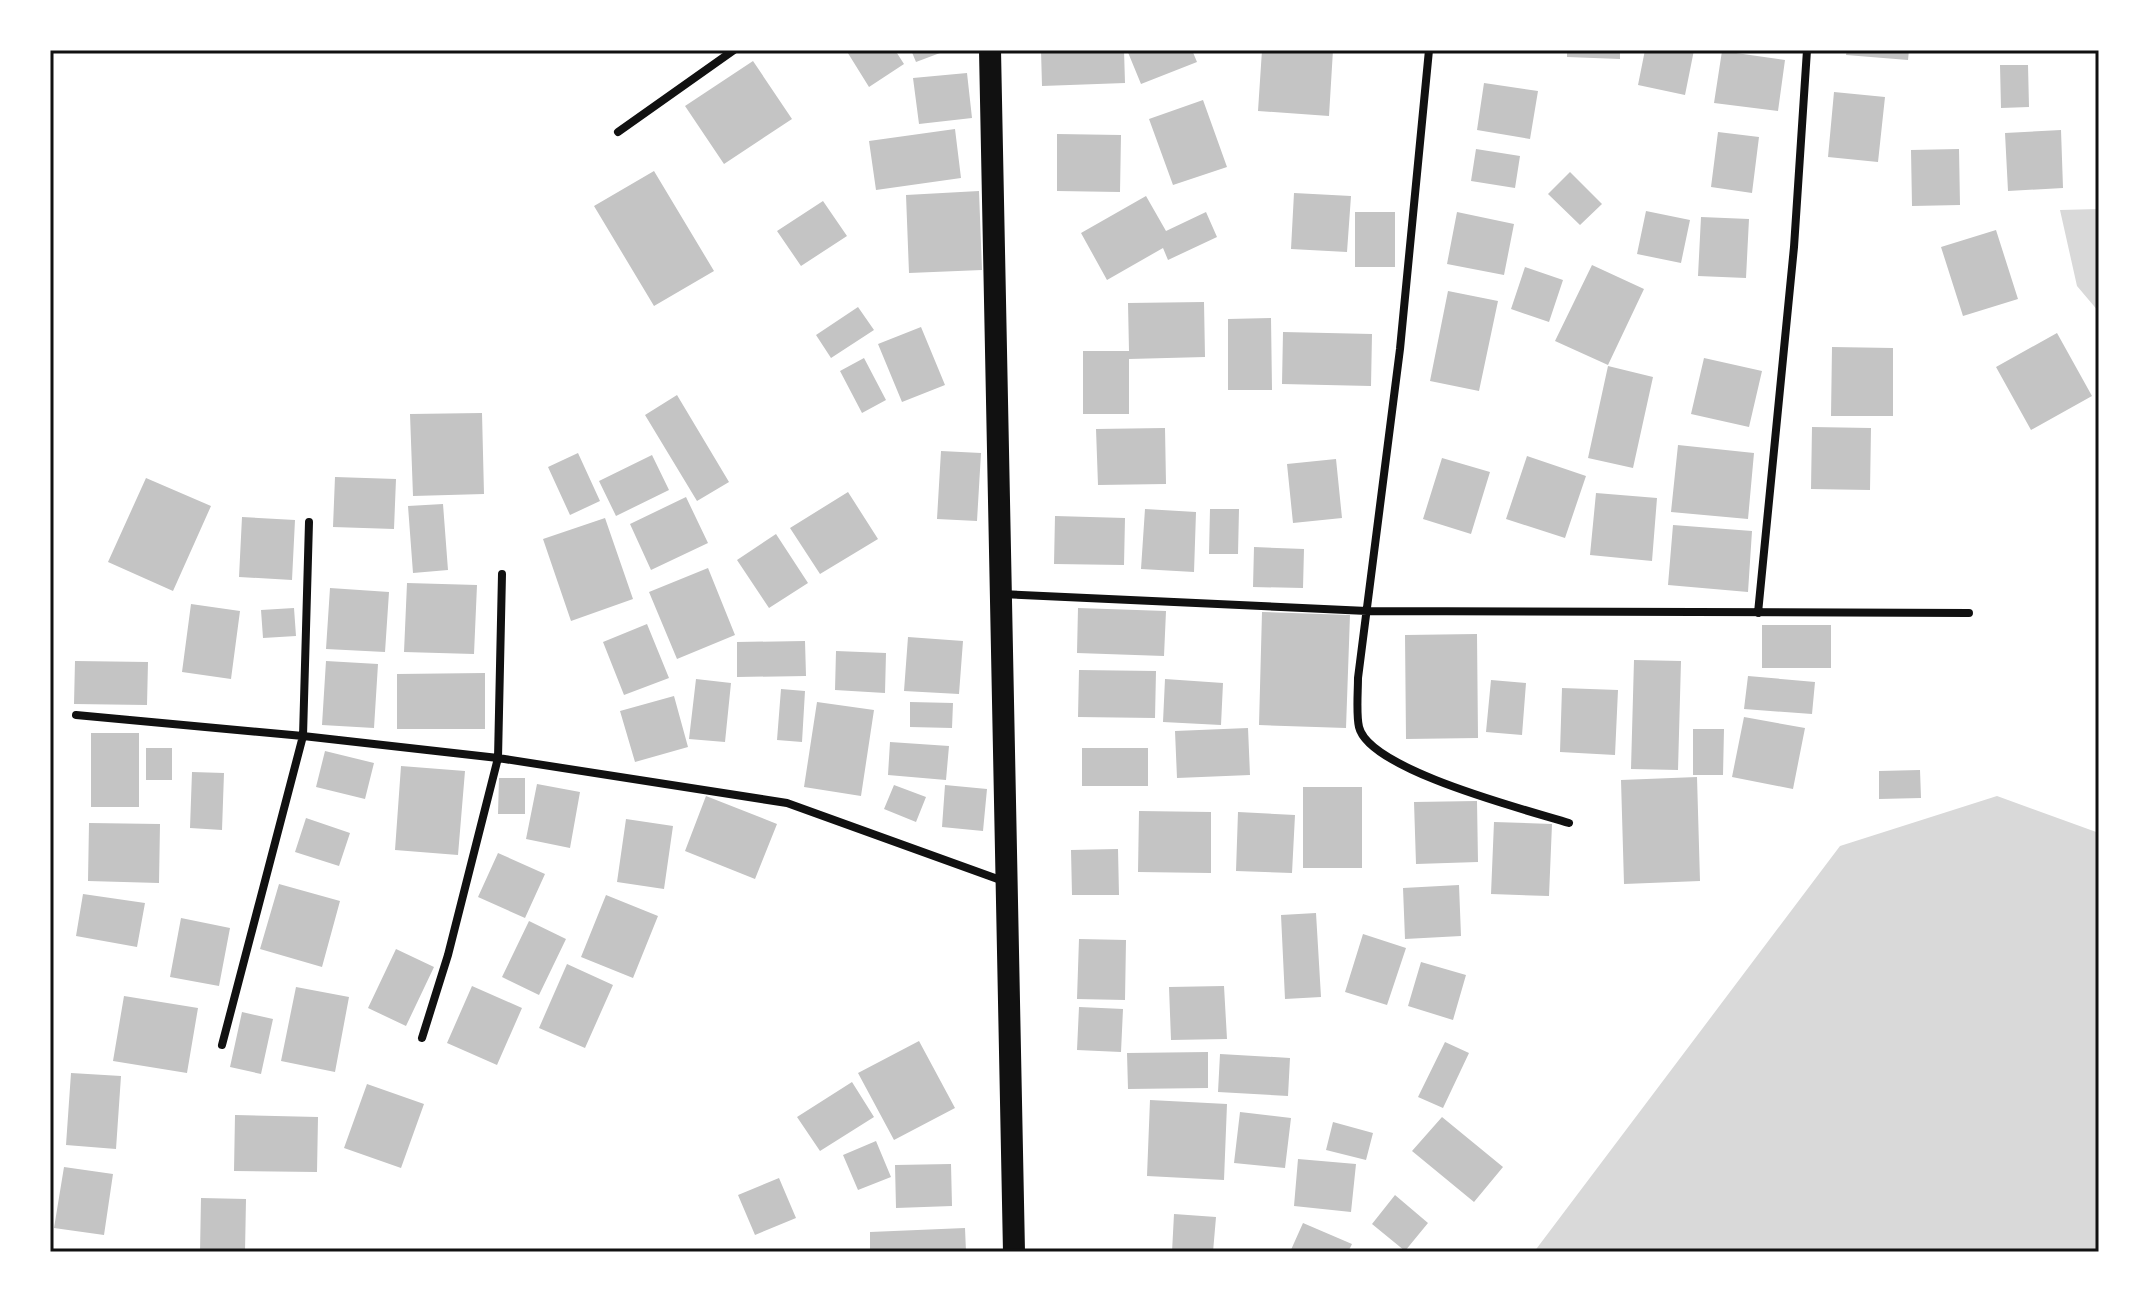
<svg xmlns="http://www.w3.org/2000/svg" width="2149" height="1302" viewBox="0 0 2149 1302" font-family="'DejaVu Sans',sans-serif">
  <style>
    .water { fill: #d9d9d9 }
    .building { fill: #c4c4c4 }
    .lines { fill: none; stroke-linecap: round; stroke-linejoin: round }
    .minor { stroke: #111; stroke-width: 8 }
    .trunk { stroke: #111; stroke-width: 22 }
    .neatline { fill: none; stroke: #111; stroke-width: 3 }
  </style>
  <rect width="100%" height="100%" fill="#fff"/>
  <path class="water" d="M2099 209V312L2077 286 2060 210Z
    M1997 796 2099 833V1252H1534L1840 846Z"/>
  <path class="building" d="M846 50H895L904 64 869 87Z
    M911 50H948L916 62Z
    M1041 50H1124L1125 83 1042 86Z
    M1127 50H1192L1197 62 1141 84Z
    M1262 50H1333L1329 116 1258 111Z
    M1567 50H1620V59L1567 57Z
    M1645 50H1694L1685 95 1638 85Z
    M1847 50H1909L1908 60 1846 55Z
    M1722 51 1785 60 1778 111 1714 103Z
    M753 61 792 119 724 164 685 106Z
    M2000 65H2028L2029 107 2001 108Z
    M967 73 972 118 919 124 913 78Z
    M1484 83 1538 91 1530 139 1477 130Z
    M1834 92 1885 97 1878 162 1828 157Z
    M1203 100 1227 167 1173 185 1149 119Z
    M955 129 961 178 876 190 869 141Z
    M2061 130 2063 188 2008 191 2005 133Z
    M1718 132 1759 137 1752 193 1711 187Z
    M1057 134 1121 135 1120 192 1057 191Z
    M1476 149 1520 156 1515 188 1471 181Z
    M1959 149 1960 205 1912 206 1911 150Z
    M654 171 714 271 654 306 594 206Z
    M1570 172 1602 204 1580 225 1548 194Z
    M979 191 982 270 909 273 906 195Z
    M1294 193 1351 196 1347 252 1291 249Z
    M1146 196 1166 231 1206 212 1217 237 1168 260 1163 248 1107 280 1081 233Z
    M823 201 847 236 801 266 777 231Z
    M1646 211 1690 220 1681 263 1637 254Z
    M1355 212H1395V267H1355Z
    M1457 212 1514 224 1504 275 1447 264Z
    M1701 217 1749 219 1746 278 1698 276Z
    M1996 230 2018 299 1963 316 1941 247Z
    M1592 265 1644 289 1608 365 1555 341Z
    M1525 267 1563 280 1549 322 1511 309Z
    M1448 291 1498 301 1479 391 1430 381Z
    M1204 302 1205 357 1129 359V414H1083V351H1129L1128 303Z
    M858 307 874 330 831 358 816 335Z
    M1271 318 1272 390H1228V319Z
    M921 327 945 385 902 402 878 344Z
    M1283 332 1372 334 1371 386 1282 384Z
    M2057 333 2092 396 2031 430 1996 367Z
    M1832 347 1893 348V416H1831Z
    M864 358 886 400 862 413 840 371Z
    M1704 358 1762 371 1749 427 1691 414Z
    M1608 366 1653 377 1633 468 1588 458Z
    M677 395 729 482 697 501 645 415Z
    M482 413 484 494 413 496 410 414Z
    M1812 427 1871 428 1870 490 1811 489Z
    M1165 428 1166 484 1098 485 1096 429Z
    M1678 445 1754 453 1748 519 1671 512Z
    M941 451 981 453 977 521 937 519Z
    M578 453 600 501 570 515 548 467Z
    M652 455 669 490 616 516 599 481Z
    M1527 456 1586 476 1565 538 1506 519Z
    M1442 458 1490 472 1471 534 1423 519Z
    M1336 459 1342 518 1293 523 1287 464Z
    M335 477 396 479 394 529 333 527Z
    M146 478 211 506 173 591 108 562Z
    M848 492 878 539 820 574 790 528Z
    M1596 493 1657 498 1652 561 1590 555Z
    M686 497 708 543 651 570 630 524Z
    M443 504 448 570 413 573 408 506Z
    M1145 509 1196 512 1194 572 1141 569Z
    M1210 509H1239L1238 554H1209Z
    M1055 516 1125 518 1124 565 1054 564Z
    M242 517 295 520 292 580 239 577Z
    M605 518 633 599 571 621 543 539Z
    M1673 525 1752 531 1748 592 1668 585Z
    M776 534 808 583 769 608 737 560Z
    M1254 547 1304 549 1303 588 1253 587Z
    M708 568 735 635 677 659 649 592Z
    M407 583 477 585 474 654 404 652Z
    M330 588 389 592 385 652 326 649Z
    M191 604 240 611 231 679 182 672Z
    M294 608 296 636 263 638 261 610Z
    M1078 608 1166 611 1164 656 1077 653Z
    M1262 612 1350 615 1346 728 1259 725Z
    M647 624 669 678 624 695 603 642Z
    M1762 625H1831V668H1762Z
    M1477 634 1478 738 1406 739 1405 635Z
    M908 637 963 641 959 694 904 691Z
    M805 641 806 676 737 677V642Z
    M836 651 886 653 885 693 835 690Z
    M1634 660 1681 661 1678 770 1631 769Z
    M75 661 148 662 147 705 74 704Z
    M326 661 378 664 374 728 322 725Z
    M1079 670 1156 671 1155 718 1078 717Z
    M485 673V729H397V674Z
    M1748 676 1815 682 1812 714 1744 709Z
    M696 679 731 683 725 742 689 739Z
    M1165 679 1223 683 1221 725 1163 722Z
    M1491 680 1526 683 1522 735 1486 732Z
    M1562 688 1618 690 1615 755 1560 752Z
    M781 689 805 691 802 742 777 740Z
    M674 696 688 747 635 762 620 711Z
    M817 702 874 710 861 796 804 787Z
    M910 702 953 703 952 728 910 727Z
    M1744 717 1805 728 1793 789 1732 777Z
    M1248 728 1250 775 1177 778 1175 731Z
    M1693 729H1724L1723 775H1693Z
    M91 733H139V807H91Z
    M890 742 949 746 946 780 888 775Z
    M146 748H172V780H146Z
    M1082 748H1148V786H1082Z
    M325 751 374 763 365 799 316 787Z
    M401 766 465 771 458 855 395 850Z
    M1920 770 1921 798 1879 799V771Z
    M192 772 224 773 222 830 190 828Z
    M1697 777 1700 881 1624 884 1621 780Z
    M499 778H525V814H498Z
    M537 784 580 792 570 848 526 839Z
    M894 785 926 797 916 822 884 809Z
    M945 785 987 789 983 831 942 827Z
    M1303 787H1362V868H1303Z
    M706 796 777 824 755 879 685 851Z
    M1477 801 1478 862 1416 864 1414 802Z
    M1139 811 1211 812V873L1138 872Z
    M1238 812 1295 815 1292 873 1236 871Z
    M306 818 350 833 339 866 295 852Z
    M626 819 673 826 664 889 617 882Z
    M1494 822 1552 824 1549 896 1491 894Z
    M89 823 160 824 159 883 88 881Z
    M1118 849 1119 895H1072L1071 850Z
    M498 853 545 874 525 918 478 897Z
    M279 884 340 901 322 967 260 949Z
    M1459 885 1461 936 1405 939 1403 888Z
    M83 894 145 903 137 947 76 936Z
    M606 895 658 916 633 978 581 957Z
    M1316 913 1321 997 1285 999 1281 915Z
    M181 918 230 928 219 986 170 977Z
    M529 921 566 939 539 995 502 977Z
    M1363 934 1406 948 1387 1005 1345 992Z
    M1079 939 1126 940 1125 1000 1077 999Z
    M396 949 434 967 406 1026 368 1008Z
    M1421 962 1466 975 1453 1020 1408 1006Z
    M567 964 613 985 585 1048 539 1028Z
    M472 986 522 1008 497 1065 447 1043Z
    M1224 986 1227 1039 1171 1040 1169 987Z
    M296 987 349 997 335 1072 281 1061Z
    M124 996 198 1008 187 1073 113 1061Z
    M1079 1007 1123 1009 1121 1052 1077 1050Z
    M242 1012 273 1019 261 1074 230 1067Z
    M919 1041 955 1108 894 1140 858 1073Z
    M1445 1042 1469 1053 1443 1108 1418 1097Z
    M1208 1052V1088L1128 1089 1127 1053Z
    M1220 1054 1290 1058 1288 1096 1218 1092Z
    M71 1073 121 1076 116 1149 66 1145Z
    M852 1082 874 1117 820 1151 797 1117Z
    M367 1084 424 1104 401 1168 344 1148Z
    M1150 1100 1227 1104 1224 1180 1147 1176Z
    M1240 1112 1291 1118 1285 1168 1234 1163Z
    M235 1115 318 1117 317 1172 234 1171Z
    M1442 1117 1503 1167 1474 1202 1412 1151Z
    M1333 1122 1373 1133 1366 1160 1326 1150Z
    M876 1141 891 1177 858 1190 843 1155Z
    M1298 1159 1356 1164 1351 1212 1294 1206Z
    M951 1164 952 1206 896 1208 895 1165Z
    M64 1167 113 1174 104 1235 54 1228Z
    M779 1178 796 1218 755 1235 738 1195Z
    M1395 1195 1428 1223 1405 1251 1372 1224Z
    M201 1198 246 1199 245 1252H200Z
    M1174 1214 1216 1217 1213 1252H1172Z
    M1303 1223 1352 1244 1348 1252H1290Z
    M965 1228 966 1252H870V1232Z"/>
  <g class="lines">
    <path class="minor" d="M1429 50 1400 349 1358 678C1358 692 1356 714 1359 727 1369 770 1527 810 1569 823
      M618 132 734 50
      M1001 594 1367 611 1969 613
      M1758 613 1794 247 1807 50
      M76 715 303 736 498 758 787 803 1006 882
      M422 1038 448 955 498 758 502 574
      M222 1045 303 736 309 522"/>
    <path class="trunk" d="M990 50 1014 1252"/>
  </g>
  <rect width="2149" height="1302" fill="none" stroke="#ffffff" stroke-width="104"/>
  <rect x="52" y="52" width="2045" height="1198" class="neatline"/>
</svg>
